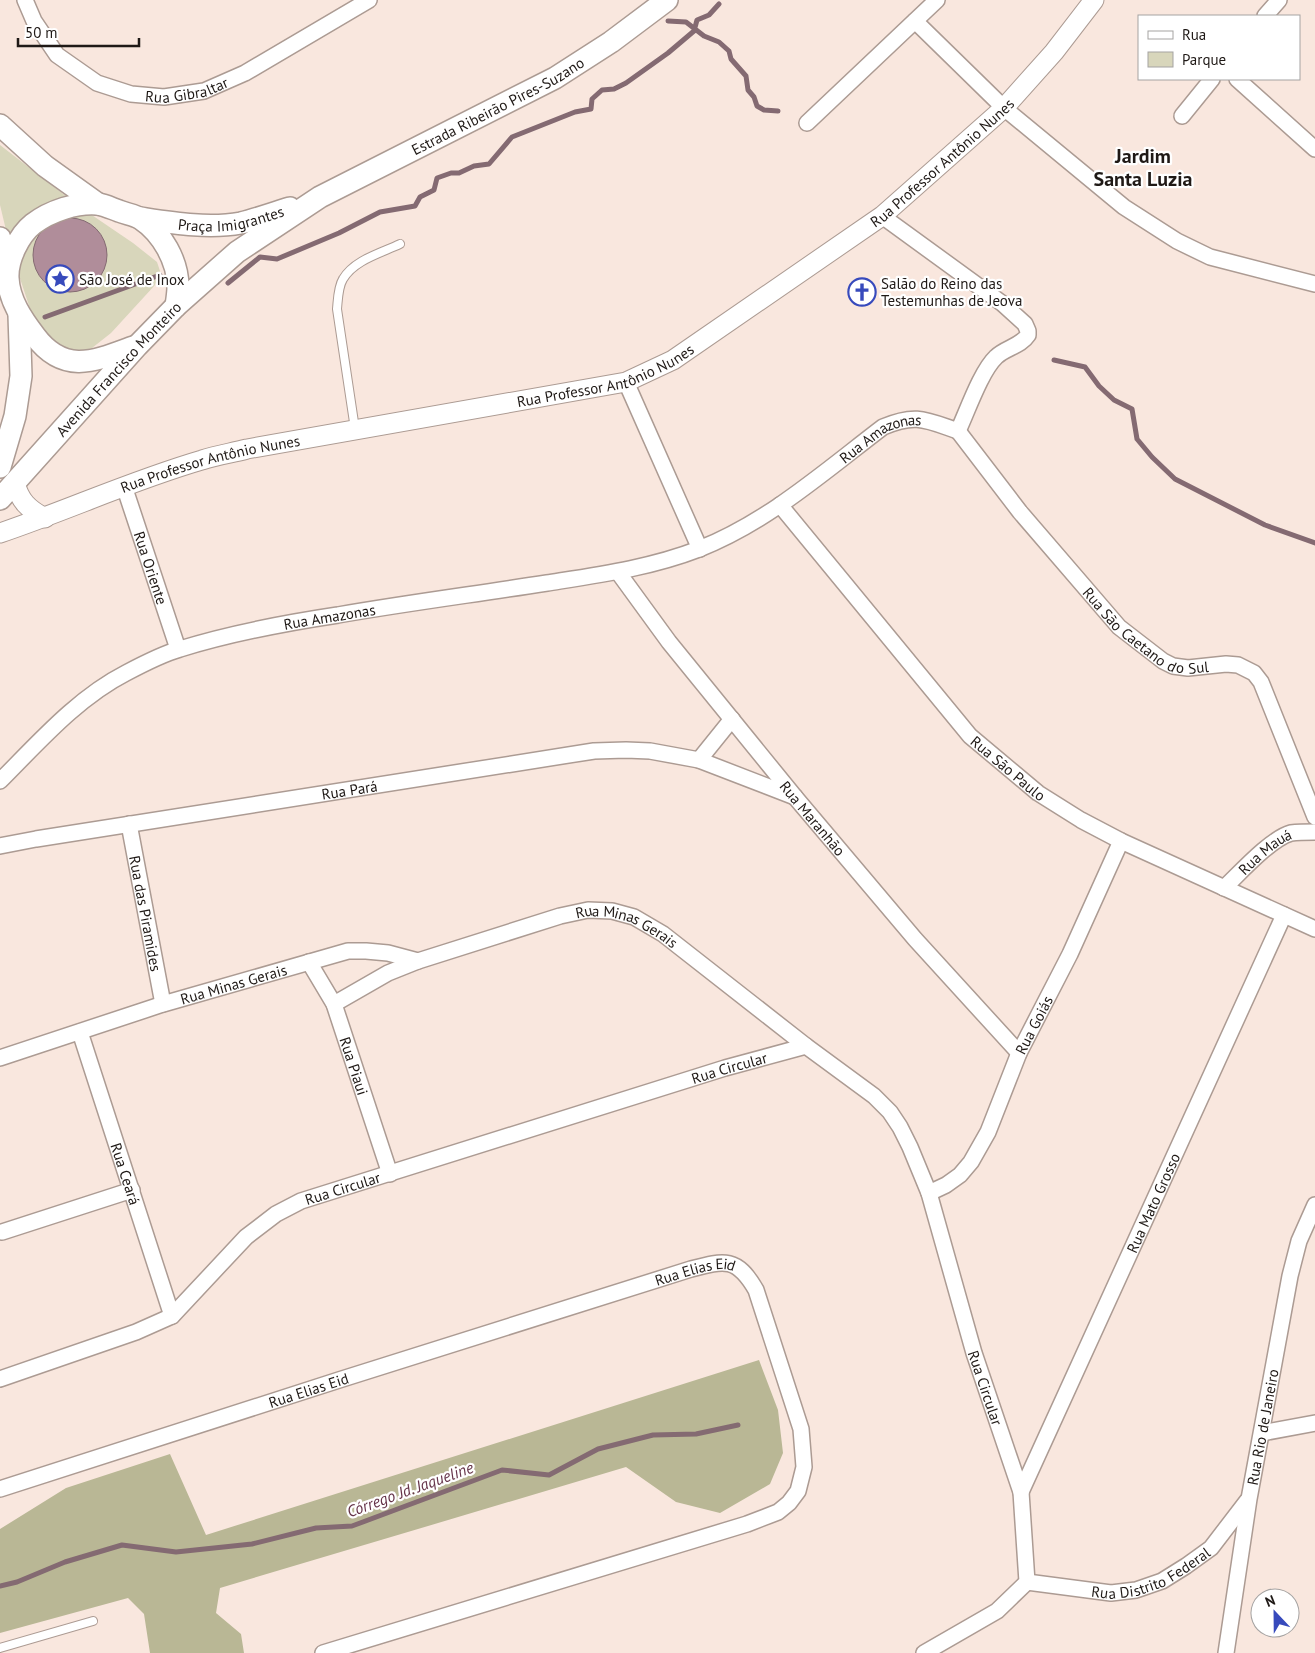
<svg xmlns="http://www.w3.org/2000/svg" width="1315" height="1653" viewBox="0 0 1315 1653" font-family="'PT Sans',sans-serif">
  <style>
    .green { fill: #d8d6bb }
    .forest { fill: #b9b795 }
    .water { fill: #b08d9a; stroke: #846a72 }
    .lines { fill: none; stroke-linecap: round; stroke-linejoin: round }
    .stream { stroke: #846a72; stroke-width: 5 }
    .service-casing { stroke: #ac9b93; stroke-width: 10 }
    .minor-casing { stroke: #ac9b93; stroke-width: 18 }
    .tertiary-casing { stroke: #ac9b93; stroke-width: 21 }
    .secondary-casing { stroke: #ac9b93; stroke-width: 24 }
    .service { stroke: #fff; stroke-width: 8 }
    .minor { stroke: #fff; stroke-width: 15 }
    .tertiary { stroke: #fff; stroke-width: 19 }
    .secondary { stroke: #fff; stroke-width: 21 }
    .labels { text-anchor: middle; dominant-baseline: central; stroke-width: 4.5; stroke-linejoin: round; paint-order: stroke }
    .street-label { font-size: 15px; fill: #1f1916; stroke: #fff }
    .poi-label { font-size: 15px; fill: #1f1916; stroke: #fff; text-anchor: start }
    .water-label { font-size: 16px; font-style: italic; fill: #653349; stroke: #fff }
    .district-label { font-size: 20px; font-weight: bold; fill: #1f1916; stroke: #fff }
  </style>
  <rect width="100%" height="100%" fill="#f9e7de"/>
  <path class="green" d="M0 145 80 207 133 243 157 262 160 271 155 285 111 333 92 348 74 353 58 350 37 330 11 251 0 205Z"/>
  <path class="forest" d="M759 1360 778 1410 783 1453 770 1484 720 1513 676 1502 626 1467 220 1588 216 1613 241 1634 244 1653H150L144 1614 128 1598 0 1633V1529L66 1488 170 1454 206 1535Z"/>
  <path class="water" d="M33 255a37 37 0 1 1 74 0a37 37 0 1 1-74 0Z"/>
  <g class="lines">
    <path class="stream" d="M668 21 686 22 704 36 719 42 729 51 731 59 746 76 748 90 754 97 757 106 764 110 778 111
      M228 283 260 257 277 259 339 233 380 212 415 206 420 197 434 190 437 178 451 173H459L474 166 489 164 512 137 575 112 591 109 592 99 602 90 614 89 626 83 668 53 694 31 697 20 709 15 719 4
      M45 317 160 275
      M1054 360 1085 367 1099 386 1114 400 1132 409 1137 439 1152 457 1175 479 1265 525 1315 543
      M0 1586 17 1582 65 1562 122 1545 176 1552 252 1544 316 1528 352 1526 502 1470 549 1475 598 1449 653 1435 696 1434 738 1425"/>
    <g class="service-casing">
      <path id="service" d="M355 429 337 309C338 299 338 287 343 279 354 260 381 253 400 244
        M0 1648 93 1621"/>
    </g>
    <g class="minor-casing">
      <g id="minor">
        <path id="s1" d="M25 0 34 21 57 55 97 83 131 94 164 97 204 91 245 73 369 0"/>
        <path d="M1265 16 1279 0"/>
        <path d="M915 21 1004 108 1124 207 1177 241 1210 257 1315 284"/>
        <path d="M1237 79 1315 149"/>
        <path d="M1182 116 1212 79"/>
        <path d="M807 123 937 0"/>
        <path d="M882 216 1003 304 1025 324 1028 331V335C1021 346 1005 348 996 357 981 371 967 412 958 431"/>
        <path d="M626 382 700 549"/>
        <path id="s2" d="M958 431 1020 512 1119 627 1163 661 1173 666 1188 668 1226 664 1238 665 1254 673 1261 682 1315 817"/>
        <path id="s3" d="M124 486 178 649"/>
        <path id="s4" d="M780 505 970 736 1038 793 1081 820 1121 841 1315 929"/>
        <path id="s5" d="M618 572 669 642 795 797 915 939 1019 1053"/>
        <path d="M699 760 732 719"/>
        <path id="s6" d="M0 781C38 743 77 698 126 673 143 664 162 654 180 649 231 633 285 623 338 615 407 603 477 594 547 583 598 575 650 568 699 549 768 522 825 471 883 427 916 413 926 420 958 431"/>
        <path id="s7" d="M129 824 163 1004"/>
        <path id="s8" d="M0 846 36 839 594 751 626 750 650 751 699 760 795 797"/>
        <path id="s9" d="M1224 888C1240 873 1270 839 1291 833 1299 832 1307 832 1315 832"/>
        <path id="s10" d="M309 962 334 1004 390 1174"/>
        <path d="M334 1004 388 973 418 961"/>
        <path id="s11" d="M80 1032 172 1316"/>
        <path id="s12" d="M0 1058 163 1004 348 951H366L388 953 418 961 560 916 588 910 612 911 634 917 663 934 806 1046 874 1096 890 1112 900 1127 910 1147 929 1193 974 1353 1021 1492 1027 1582 997 1611 924 1653"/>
        <path id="s13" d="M929 1193 946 1185 960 1175 971 1162 988 1132 1019 1053 1070 954 1121 841"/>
        <path d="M2 1232 132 1190"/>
        <path id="s14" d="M0 1379 136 1332 172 1316 246 1237 276 1214 301 1201 725 1068 806 1046"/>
        <path d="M1262 1433 1315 1423"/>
        <path id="s15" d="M0 1489 339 1380 691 1269C725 1260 737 1257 756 1290L801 1429 804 1467 798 1491 789 1503 778 1512 747 1524 323 1653"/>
        <path id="s16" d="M1021 1492 1284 915"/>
        <path id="s17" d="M1027 1582 1111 1593 1136 1590 1162 1581 1186 1566 1211 1548 1247 1501"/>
        <path id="s18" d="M1226 1653 1249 1499 1290 1276 1299 1241 1315 1205"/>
      </g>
    </g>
    <g class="tertiary-casing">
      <g id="tertiary">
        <path d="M15 483C20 501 28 509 45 518"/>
        <path id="s19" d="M0 533C68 510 133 480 202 460 217 455 232 453 247 449L626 382 673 360 882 216 1004 108 1054 52 1094 0"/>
      </g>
    </g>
    <g class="secondary-casing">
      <g id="secondary">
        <path d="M0 125 45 166 98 204"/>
        <path id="s20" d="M140 218C173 223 208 229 241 223 257 219 274 213 290 208"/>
        <path d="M0 238 7 272"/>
        <path d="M133 347C95 361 64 375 35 336 22 319 9 300 8 278 7 260 19 235 33 224 50 211 77 202 98 204 105 205 113 209 119 211 126 214 135 215 141 219 162 233 178 261 178 287 178 293 177 299 176 306"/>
        <path d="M0 467 15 416 21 376 19 315"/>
        <path id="s21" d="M0 499 137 346 176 306 237 252 320 197 555 78 611 42 667 0"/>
      </g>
    </g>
    <use href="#service" class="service"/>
    <use href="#minor" class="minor"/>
    <use href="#tertiary" class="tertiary"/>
    <use href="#secondary" class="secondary"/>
  </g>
  <defs>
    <g id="sight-ring" transform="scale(1.4375)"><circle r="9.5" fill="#fff" stroke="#374abc" stroke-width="1.5"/><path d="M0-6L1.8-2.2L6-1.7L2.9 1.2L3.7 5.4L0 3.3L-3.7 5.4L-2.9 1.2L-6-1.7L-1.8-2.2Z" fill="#374abc"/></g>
    <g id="church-ring" transform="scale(1.4375)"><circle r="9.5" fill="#fff" stroke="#374abc" stroke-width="1.5"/><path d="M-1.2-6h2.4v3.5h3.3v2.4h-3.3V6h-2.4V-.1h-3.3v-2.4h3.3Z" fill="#374abc"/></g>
  </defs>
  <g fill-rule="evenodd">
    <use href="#sight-ring" x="60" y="279"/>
    <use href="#church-ring" x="862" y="292"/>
  </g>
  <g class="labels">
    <g class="street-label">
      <text stroke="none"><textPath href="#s1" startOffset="205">Rua Gibraltar</textPath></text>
      <text stroke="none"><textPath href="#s21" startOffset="642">Estrada Ribeirão Pires-Suzano</textPath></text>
      <text stroke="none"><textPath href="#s19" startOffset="1032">Rua Professor Antônio Nunes</textPath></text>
      <text stroke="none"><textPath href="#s20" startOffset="92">Praça Imigrantes</textPath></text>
      <text stroke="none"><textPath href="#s21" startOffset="176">Avenida Francisco Monteiro</textPath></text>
      <text stroke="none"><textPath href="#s19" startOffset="628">Rua Professor Antônio Nunes</textPath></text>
      <text stroke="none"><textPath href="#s6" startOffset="970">Rua Amazonas</textPath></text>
      <text stroke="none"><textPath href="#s19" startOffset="222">Rua Professor Antônio Nunes</textPath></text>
      <text stroke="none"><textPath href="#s3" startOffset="86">Rua Oriente</textPath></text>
      <text stroke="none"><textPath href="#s6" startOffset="379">Rua Amazonas</textPath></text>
      <text stroke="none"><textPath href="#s2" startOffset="280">Rua São Caetano do Sul</textPath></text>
      <text stroke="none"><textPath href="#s4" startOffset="349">Rua São Paulo</textPath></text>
      <text stroke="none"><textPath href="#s8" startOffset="354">Rua Pará</textPath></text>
      <text stroke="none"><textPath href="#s5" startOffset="314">Rua Maranhão</textPath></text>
      <text stroke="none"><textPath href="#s9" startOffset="55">Rua Mauá</textPath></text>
      <text stroke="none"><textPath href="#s7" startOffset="91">Rua das Piramides</textPath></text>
      <text stroke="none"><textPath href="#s12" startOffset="655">Rua Minas Gerais</textPath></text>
      <text stroke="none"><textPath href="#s12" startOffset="245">Rua Minas Gerais</textPath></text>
      <text stroke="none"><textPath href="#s13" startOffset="204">Rua Goiás</textPath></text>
      <text stroke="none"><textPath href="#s10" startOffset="114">Rua Piaui</textPath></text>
      <text stroke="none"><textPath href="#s14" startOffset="806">Rua Circular</textPath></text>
      <text stroke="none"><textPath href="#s11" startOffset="149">Rua Ceará</textPath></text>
      <text stroke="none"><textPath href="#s14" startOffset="401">Rua Circular</textPath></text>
      <text stroke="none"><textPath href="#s16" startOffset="318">Rua Mato Grosso</textPath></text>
      <text stroke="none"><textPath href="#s15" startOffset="729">Rua Elias Eid</textPath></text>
      <text stroke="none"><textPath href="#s12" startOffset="1275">Rua Circular</textPath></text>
      <text stroke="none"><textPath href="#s15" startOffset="324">Rua Elias Eid</textPath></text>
      <text stroke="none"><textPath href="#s18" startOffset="229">Rua Rio de Janeiro</textPath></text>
      <text stroke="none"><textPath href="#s17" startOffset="129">Rua Distrito Federal</textPath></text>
    </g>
    <g class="poi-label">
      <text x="79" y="279">São José de Inox</text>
      <text x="881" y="283">Salão do Reino das<tspan x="881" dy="17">Testemunhas de Jeova</tspan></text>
    </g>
    <g class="water-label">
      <text transform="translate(410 1489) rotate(-20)">Córrego Jd. Jaqueline</text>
    </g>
    <g class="district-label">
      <text x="1143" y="156">Jardim<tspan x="1143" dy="23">Santa Luzia</tspan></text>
    </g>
  </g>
  <rect x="1138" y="15" width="162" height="65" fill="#ffffff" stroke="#a5a3a2"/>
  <rect x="1148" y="31" width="25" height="8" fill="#ffffff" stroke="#a5a3a2"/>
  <text x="1182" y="40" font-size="15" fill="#1f1916">Rua</text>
  <rect x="1148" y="52" width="25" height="15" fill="#d8d6bb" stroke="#a5a3a2"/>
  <text x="1182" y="65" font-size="15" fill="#1f1916">Parque</text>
  <g transform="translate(1275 1613) rotate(338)"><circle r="24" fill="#ffffff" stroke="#a5a3a2"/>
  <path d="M0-4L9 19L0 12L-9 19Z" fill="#374abc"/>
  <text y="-8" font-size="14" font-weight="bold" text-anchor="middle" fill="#1f1916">N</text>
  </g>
  <path d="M18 38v8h121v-8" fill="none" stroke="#1f1916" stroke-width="2.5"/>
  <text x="25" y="38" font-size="15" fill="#1f1916" stroke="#ffffff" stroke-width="4" paint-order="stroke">50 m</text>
</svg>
